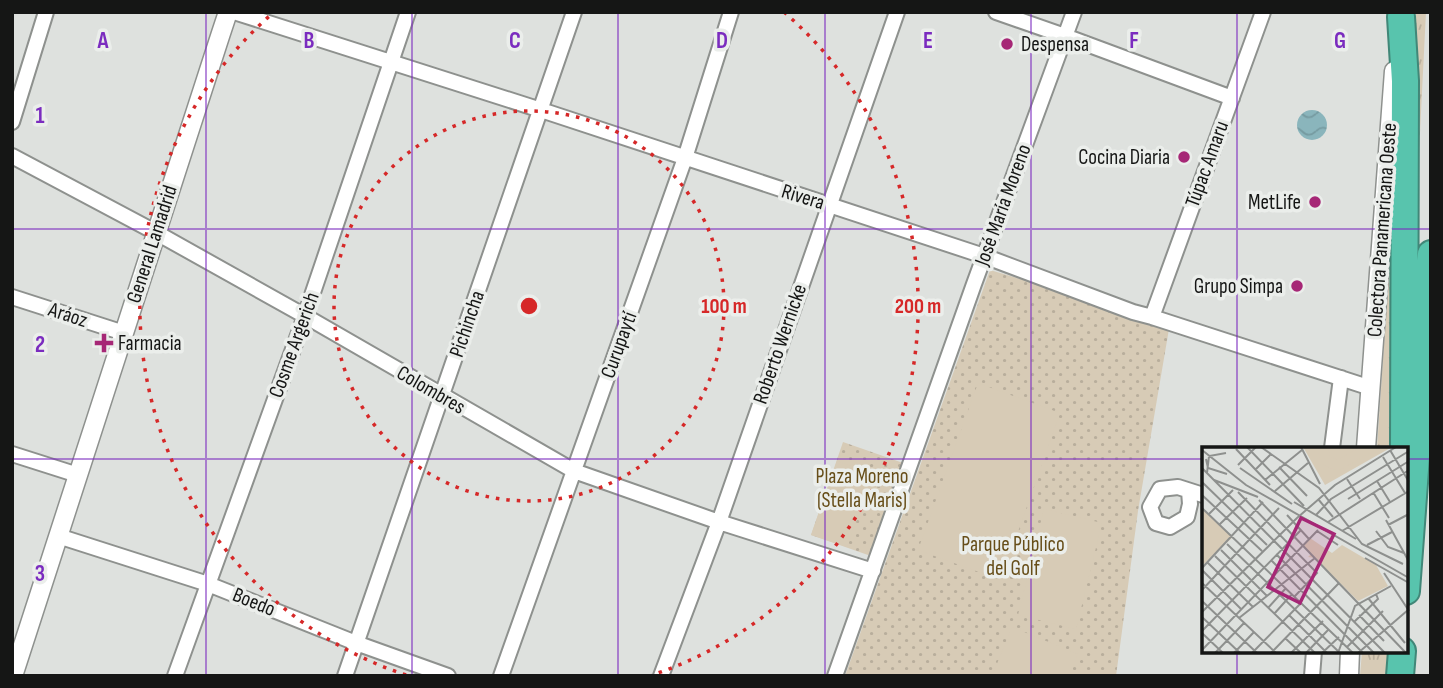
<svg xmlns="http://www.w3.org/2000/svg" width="1443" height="688" viewBox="0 0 1443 688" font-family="'Sofia Sans Condensed',sans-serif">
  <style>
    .grass { fill: url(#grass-tufts) }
    .park { fill: url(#park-dots) }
    .pitch { fill: #d7cbb6 }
    .water { fill: url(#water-waves) }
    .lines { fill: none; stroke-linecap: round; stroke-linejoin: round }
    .minor-casing { stroke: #8e918e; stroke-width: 18 }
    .tertiary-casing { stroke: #8e918e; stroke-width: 21 }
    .motorway-casing { stroke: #418778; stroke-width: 30 }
    .minor { stroke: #fff; stroke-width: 14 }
    .tertiary { stroke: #fff; stroke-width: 18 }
    .motorway { stroke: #58c4ad; stroke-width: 26 }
    .grid { fill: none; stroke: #7b2cbf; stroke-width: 2; stroke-opacity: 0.55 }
    .ring { fill: none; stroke: #d62828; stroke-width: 3.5; stroke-dasharray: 3.5 7 }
    .poi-dot { fill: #a62776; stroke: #ebeeeb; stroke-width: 2.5 }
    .labels { text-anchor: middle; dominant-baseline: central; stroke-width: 7; stroke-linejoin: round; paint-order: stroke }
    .poi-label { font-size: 21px; fill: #151615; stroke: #ebeeeb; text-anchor: end }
    .street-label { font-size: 21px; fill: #151615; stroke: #ebeeeb }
    .park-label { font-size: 21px; fill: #674e19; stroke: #ebeeeb }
    .inset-road { fill: none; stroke: #8e908e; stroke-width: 2 }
    .view { fill: #a62776; fill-opacity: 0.15; stroke: #a62776; stroke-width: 3.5 }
    .inset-edge { fill: none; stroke: #151615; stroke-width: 3.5 }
    .grid-label { font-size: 23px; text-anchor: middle; font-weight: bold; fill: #7b2cbf; stroke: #ebeeeb; stroke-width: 7; stroke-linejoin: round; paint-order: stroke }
    .centre { fill: #d62828; stroke: #ebeeeb; stroke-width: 3.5 }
    .ring-label { font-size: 21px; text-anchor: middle; font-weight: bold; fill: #d62828; stroke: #ebeeeb; stroke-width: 7; stroke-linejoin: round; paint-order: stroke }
  </style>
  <defs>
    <pattern id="grass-tufts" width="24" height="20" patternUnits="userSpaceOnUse" patternTransform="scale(1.75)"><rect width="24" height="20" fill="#d7cbb6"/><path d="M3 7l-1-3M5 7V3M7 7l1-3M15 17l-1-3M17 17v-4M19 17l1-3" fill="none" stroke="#b8ae9c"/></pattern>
    <pattern id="park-dots" width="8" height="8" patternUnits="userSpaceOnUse" patternTransform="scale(1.75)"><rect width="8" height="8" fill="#d7cbb6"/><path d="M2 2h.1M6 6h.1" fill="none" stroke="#b8ae9c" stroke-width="1.8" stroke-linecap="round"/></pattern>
    <pattern id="water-waves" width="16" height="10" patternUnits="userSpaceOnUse" patternTransform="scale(1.75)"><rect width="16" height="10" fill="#8ab5bc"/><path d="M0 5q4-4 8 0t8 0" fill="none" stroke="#769ba1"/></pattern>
  </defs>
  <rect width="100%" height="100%" fill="#dee1de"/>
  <path class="grass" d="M1416 12H1426L1409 353 1411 124Z
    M1397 152 1398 448H1377Z
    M1362 651H1388L1386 676H1360Z"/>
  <path class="park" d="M990 270 1170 323 1138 511 1116 676H845Z
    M843 442 906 464 874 551 868 555 811 535Z"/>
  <path class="pitch" d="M978 383 1060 413 1001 580 918 550Z
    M837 461 873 474 847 547 811 535Z
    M1044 509 1102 523 1076 629 1018 615Z
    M1012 627 1078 654 1069 676H992Z"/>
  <path class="water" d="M1297 125a15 15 0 1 1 30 0a15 15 0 1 1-30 0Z"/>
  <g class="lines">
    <g class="minor-casing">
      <path id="minor" d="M234 12 541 110 984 256 1133 312 1152 317 1371 388
        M996 12 1065 36 1232 98
        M12 122 46 12
        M12 156 155 232 305 316 574 471 719 522 873 571
        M12 297 124 333
        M1152 317 1263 12
        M1332 448 1341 378
        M12 454 78 475
        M1189 491 1190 504 1187 517 1170 527 1156 523 1150 507 1160 489 1178 487 1203 495
        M58 536 208 584 356 643 448 676
        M175 676 305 316 408 12
        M345 676 574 12
        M501 676 685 158 731 12
        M661 676 719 522 897 12
        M835 676 974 284 1074 12
        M1312 676 1314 651"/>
    </g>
    <g class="tertiary-casing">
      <path id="tertiary" d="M1366 448 1394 71
        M13 676C85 455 155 233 228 12
        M1349 676 1350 651"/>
    </g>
    <g class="motorway-casing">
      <path id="motorway" d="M1401 17 1405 81 1404 448
        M1406 591 1431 254
        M1400 676 1402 651"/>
    </g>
    <use href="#minor" class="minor"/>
    <use href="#tertiary" class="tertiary"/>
    <use href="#motorway" class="motorway"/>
  </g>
  <path class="grid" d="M206 12V676M412 12V676M618 12V676M825 12V676M1031 12V676M1237 12V448M12 229H1431M12 459H1203M1406 459H1431M1237 651V676"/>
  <g class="ring">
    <circle cx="529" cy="306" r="195"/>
    <path d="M406 675A389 389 0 0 1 274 12M784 12A389 389 0 0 1 652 675"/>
  </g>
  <g class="poi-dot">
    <circle cx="1007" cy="44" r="7"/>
    <circle cx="1184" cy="157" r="7"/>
    <circle cx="1315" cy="202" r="7"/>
    <circle cx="1297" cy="286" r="7"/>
    <path d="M100.5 332.5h7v7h7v7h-7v7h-7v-7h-7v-7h7z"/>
  </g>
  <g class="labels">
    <g class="poi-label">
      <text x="1021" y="44" text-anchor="start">Despensa</text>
      <text x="1170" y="157">Cocina Diaria</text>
      <text x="1301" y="202">MetLife</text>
      <text x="1283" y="286">Grupo Simpa</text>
      <text x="118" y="343" text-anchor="start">Farmacia</text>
    </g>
    <g class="street-label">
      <text transform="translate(1207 164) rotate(-70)">Túpac Amaru</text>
      <text transform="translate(803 197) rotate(17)">Rivera</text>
      <text transform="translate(1003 205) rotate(-70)">José María Moreno</text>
      <text transform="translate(1382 230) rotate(-86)">Colectora Panamericana Oeste</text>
      <text transform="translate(152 244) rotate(-72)">General Lamadrid</text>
      <text transform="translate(68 315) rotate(18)">Aráoz</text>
      <text transform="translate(467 324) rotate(-71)">Pichincha</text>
      <text transform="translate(780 344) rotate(-71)">Roberto Wernicke</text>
      <text transform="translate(294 345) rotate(-70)">Cosme Argerich</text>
      <text transform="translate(619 345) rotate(-70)">Curupaytí</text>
      <text transform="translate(431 390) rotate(30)">Colombres</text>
      <text transform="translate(254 602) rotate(22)">Boedo</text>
    </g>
    <g class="park-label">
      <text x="862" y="476">Plaza Moreno<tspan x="862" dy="24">(Stella Maris)</tspan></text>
      <text x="1013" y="544">Parque Público<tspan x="1013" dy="24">del Golf</tspan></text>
    </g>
  </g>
  <g transform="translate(1202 447)">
    <rect width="206" height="206" fill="#dee1de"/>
    <path d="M101 0H190L123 38ZM0 61 31 90 2 117 0 115ZM108 91 130 106 140 98 174 118 186 139 156 154 113 111 106 110 109 107 102 99Z" fill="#d7cbb6"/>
    <path d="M115 0H126L128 9 135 13 159 0H179L136 24 119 17Z" fill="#d7cbb6"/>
    <path class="inset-road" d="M45 0 102 59M59 0 117 41 160 97 201 117M99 0 118 37M34 2 68 38M0 3 44 38 207 131M188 3 207 35M181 10 203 46M4 12 6 21 25 27M36 18 54 0M77 20 105 49M0 21 183 206M38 21 90 57M53 23 69 7M5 26 7 9 24 6M145 32 158 52M12 33 56 50M63 33 100 3M175 34 188 55M0 35 65 98M73 44 106 16M36 45 115 126 93 149M171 45 187 71M0 48 60 104M116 52 131 70M146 52 207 14M57 53 204 206M92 55 154 92M0 61 151 206M7 67 31 43M85 68 107 92M114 68 129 52 207 4M95 71 133 38 194 0M184 73 206 113M126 75 207 23M18 77 45 51M186 78 207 67M115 84 136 98M140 84 207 44M174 84 186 100 202 106M25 97 138 206M165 98 190 85M19 103 65 149M74 107 172 206M13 109 113 206M163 111 207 136M69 113 161 206M6 116 51 160M0 121 61 55M0 123 40 163M182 126 207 164M0 136 74 206M0 143 77 61M166 151 203 196M0 154 55 206M66 161 84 141M0 165 95 71M72 167 90 147M87 168 125 206M157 168 182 194M0 170 38 206M37 171 113 111M152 175 176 152 174 147M0 184 99 83M0 186 21 206M83 191 99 206M145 200 181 164M0 203 116 83M13 206 42 176M32 206 52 185M50 206 99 156M69 206 137 136M89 206 121 174M104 206 127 182M120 206 137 190M136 206 153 159 189 139M156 206 206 163"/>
    <path class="view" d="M99 71 132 87 98 156 66 140Z"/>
    <rect width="206" height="206" class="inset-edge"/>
  </g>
  <g class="grid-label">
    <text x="103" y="48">A</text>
    <text x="309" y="48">B</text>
    <text x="515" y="48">C</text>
    <text x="722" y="48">D</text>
    <text x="928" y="48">E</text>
    <text x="1134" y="48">F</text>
    <text x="1340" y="48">G</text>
    <text x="40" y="123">1</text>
    <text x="40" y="352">2</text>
    <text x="40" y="581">3</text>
  </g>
  <circle cx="529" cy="306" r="10" class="centre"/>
  <g class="ring-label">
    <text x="724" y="313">100 m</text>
    <text x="918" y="313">200 m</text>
  </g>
  <rect width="1443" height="688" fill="none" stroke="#151615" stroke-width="28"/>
</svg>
